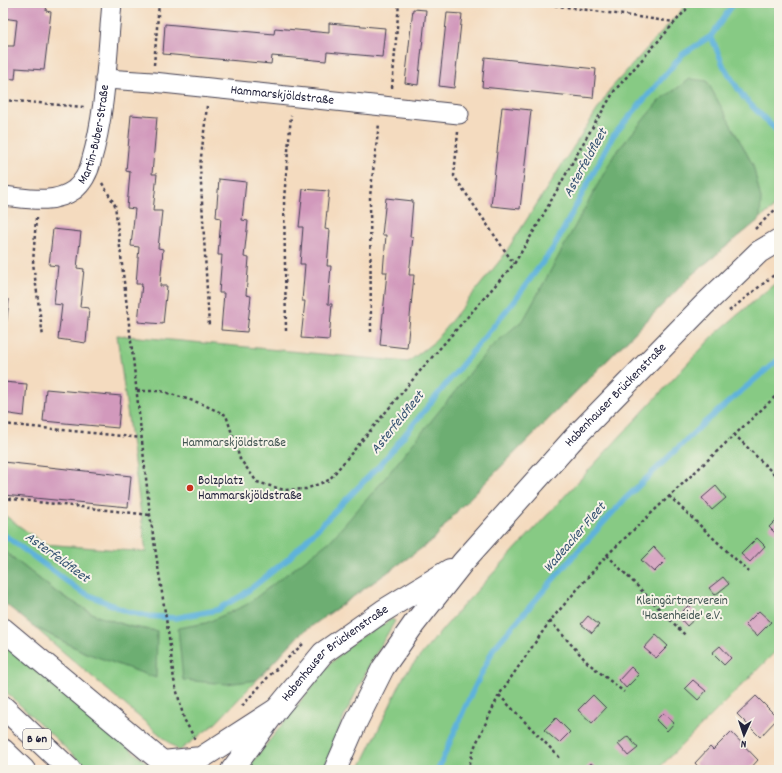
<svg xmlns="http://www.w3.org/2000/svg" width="782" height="773" viewBox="0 0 782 773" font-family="Dekko,sans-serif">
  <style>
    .green { fill: #87ca84; stroke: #547660 }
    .forest { fill: #6dae72; stroke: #486856 }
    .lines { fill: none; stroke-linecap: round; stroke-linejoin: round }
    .stream { stroke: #5fb2db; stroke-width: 5.5 }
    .building { fill: #d299bc }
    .street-casing { stroke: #423e4f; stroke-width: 21 }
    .secondary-casing { stroke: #423e4f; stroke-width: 24 }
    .highway-casing { stroke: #423e4f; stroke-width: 24 }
    .path { stroke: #423e4f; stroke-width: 2.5; stroke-dasharray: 3 3; stroke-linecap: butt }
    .street { stroke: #fff; stroke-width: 19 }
    .secondary { stroke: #fff; stroke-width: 22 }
    .highway { stroke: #fff; stroke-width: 22 }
    .poi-dot { fill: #c8321e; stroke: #f7f3e8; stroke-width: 1.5 }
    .labels { text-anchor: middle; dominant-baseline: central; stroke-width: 4; stroke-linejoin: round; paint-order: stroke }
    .shield { fill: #f7f3e8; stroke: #62616f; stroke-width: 1 }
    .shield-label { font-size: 12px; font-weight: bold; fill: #22223b }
    .street-label { font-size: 13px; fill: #22223b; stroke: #f7f3e8 }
    .park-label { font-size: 13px; fill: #405451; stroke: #f7f3e8 }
    .poi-label { font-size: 13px; fill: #22223b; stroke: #f7f3e8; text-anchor: start }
    .water-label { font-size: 14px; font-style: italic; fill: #375473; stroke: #f7f3e8 }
  </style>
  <rect width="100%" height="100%" fill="#f7f3e8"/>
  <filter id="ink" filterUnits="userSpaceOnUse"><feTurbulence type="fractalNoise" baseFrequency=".025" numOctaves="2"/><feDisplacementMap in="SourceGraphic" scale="8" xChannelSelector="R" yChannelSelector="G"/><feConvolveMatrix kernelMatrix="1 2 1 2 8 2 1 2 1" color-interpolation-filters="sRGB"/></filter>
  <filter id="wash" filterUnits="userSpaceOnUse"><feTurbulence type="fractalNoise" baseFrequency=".012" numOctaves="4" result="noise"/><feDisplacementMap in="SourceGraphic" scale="16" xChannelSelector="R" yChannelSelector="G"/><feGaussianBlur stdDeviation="0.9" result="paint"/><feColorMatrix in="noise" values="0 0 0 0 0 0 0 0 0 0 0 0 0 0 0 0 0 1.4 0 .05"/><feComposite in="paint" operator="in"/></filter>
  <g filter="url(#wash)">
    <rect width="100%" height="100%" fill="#f4dbbf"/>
    <path class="green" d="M688 3H779V203L695 272 458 510 433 540 299 635 216 723 179 751 33 626 86 653 157 631 132 627 97 616 56 592 3 550V514L44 544 146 552 117 335 408 362 434 342 502 258 612 87Z
      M779 280V648L657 770H359L405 674 460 609 715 334Z
      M392 619 395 621 372 660 343 719 324 770H246L331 663 356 640Z
      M3 642 155 770H89L3 689Z"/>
    <path class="forest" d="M690 79 707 81 753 165 761 199 760 219 695 272 458 510 433 540 299 635 257 680 227 684 183 680 178 628 206 623 246 605 330 541 381 483 490 348 524 319 614 155 659 101Z
      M3 550 56 592 97 616 132 627 157 631 156 678 86 653 33 626 3 602Z"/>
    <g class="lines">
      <path class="stream" d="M711 36 724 67 744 98 779 133
        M3 534 80 591 125 611 147 616 175 618 217 610 244 594 288 559 380 465 514 301 554 247 613 136 683 54 711 36 734 3
        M438 770 466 705 494 648 577 552 625 499 705 422 779 359"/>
    </g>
    <g id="blocks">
      <path class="building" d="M3 3H47L46 11 51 12 44 70 16 68 15 79 3 78V46H14L17 20 3 18Z
        M413 9 426 10 418 85 405 83Z
        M447 13 462 14 454 88 439 86Z
        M329 23 385 28 382 57 327 52 326 61 272 56 271 64 163 54 165 24 274 34 275 28 329 33Z
        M485 57 596 69 593 98 482 87Z
        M502 107 531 110 520 209 491 206Z
        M131 115 157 117 152 174H157L153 211H162L158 248 163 249 160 286H167L163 324 138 322 142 284H136L139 247 131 246 135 209 127 208 130 172 126 171Z
        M219 179 246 182 242 220 248 221 244 257 249 258 246 295 251 296 247 332 221 330 224 293H219L222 255H218L221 218 216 217Z
        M303 189 329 191 325 229 330 230 327 266H331L328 304H332L329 340 301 338 305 301H302L305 264H300L303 227H299Z
        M386 198 413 201 410 237H413L409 275H414L407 348 380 345 387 272H383L386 235H382Z
        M53 229 81 232 77 268 84 269 80 307 89 308 86 343 58 339 62 305 54 304 58 266 49 265Z
        M3 300H9L5 335H3Z
        M3 382 27 384 24 416 3 413Z
        M46 389 121 396 118 428 43 421Z
        M3 462 131 476 128 507 3 495Z
        M716 486 726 498 712 510 702 498Z
        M779 517V535L778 536 769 527Z
        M757 538 765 546 750 562 741 554Z
        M654 547 666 560 654 572 641 560Z
        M723 577 729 584 715 595 709 588Z
        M779 588V597L775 593Z
        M689 605 699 615 687 626 678 616Z
        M759 611 771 622 757 636 745 625Z
        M588 616 599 625 592 633 581 624Z
        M656 635 668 646 656 658 644 648Z
        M720 646 731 658 724 665 712 653Z
        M631 667 639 675 626 688 619 680Z
        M693 680 706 691 698 700 685 688Z
        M593 695 606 708 592 723 578 710Z
        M756 696 778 718 760 737 737 714Z
        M663 713 674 723 667 731 656 720Z
        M556 718 570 732 559 743 544 730Z
        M731 732 758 760 749 770H701L695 763 710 747 713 750Z
        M628 736 638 748 628 756 618 744Z
        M591 763 599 770H584Z"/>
    </g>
  </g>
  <g filter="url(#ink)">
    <use href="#blocks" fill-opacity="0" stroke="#423e4f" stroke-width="1"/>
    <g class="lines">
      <g class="street-casing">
        <g id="street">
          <path id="s1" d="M105 79 153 82 459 114"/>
          <path id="s2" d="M3 196C26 198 53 205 74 190 82 184 89 172 91 162 106 112 107 55 112 3"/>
        </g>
      </g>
      <g class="secondary-casing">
        <g id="secondary">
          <path id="s3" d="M232 770 277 709 323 653 383 611 450 570"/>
          <path id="s4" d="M335 770 356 722 383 668 414 624 463 562 574 438 704 305 759 252 779 240"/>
        </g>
      </g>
      <g class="highway-casing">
        <path id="highway" d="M3 629 172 770
          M3 707 70 770
          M3 750 24 770
          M163 762 201 758 277 709"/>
      </g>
      <path class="path" d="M537 3 674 22
        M154 65 159 3
        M392 88 399 3
        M3 100 84 107
        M207 106 200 166 209 326
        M458 132 454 176 514 264
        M102 183 115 205 133 358 150 515 169 638 174 680 184 719 195 739
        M36 218 33 263 43 337
        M755 229 779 206
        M729 311 779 271
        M286 331 284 199 291 115
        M371 332 370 196 379 124
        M137 391H161L200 403 226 415 240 459 257 482 284 490 306 489 329 480 420 371 514 264 537 226 585 140 615 90 692 3
        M3 424 142 438
        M734 434 779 479
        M669 496 749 572
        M3 498 150 515
        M607 555 686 636
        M550 621 588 663 624 692
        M499 695 561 759
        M242 706 270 675 304 643
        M468 770 474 748 499 695 550 621 607 555 779 393"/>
      <use href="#street" class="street"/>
      <use href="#secondary" class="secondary"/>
      <use href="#highway" class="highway"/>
    </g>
  </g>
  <circle class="poi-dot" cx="190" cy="488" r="4"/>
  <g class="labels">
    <rect class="shield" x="23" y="729" width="28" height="20" rx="3"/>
    <g class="shield-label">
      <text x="37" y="739">B 6n</text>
    </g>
    <g class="street-label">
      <text stroke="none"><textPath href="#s1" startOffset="178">Hammarskjöldstraße</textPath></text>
      <text stroke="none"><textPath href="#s2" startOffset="134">Martin-Buber-Straße</textPath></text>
      <text stroke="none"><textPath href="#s4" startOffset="472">Habenhauser Brückenstraße</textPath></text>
      <text stroke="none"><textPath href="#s3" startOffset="157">Habenhauser Brückenstraße</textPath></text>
    </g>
    <g class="park-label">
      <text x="234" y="443">Hammarskjöldstraße</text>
      <text x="682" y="601">Kleingärtnerverein<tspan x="682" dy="15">'Hasenheide' e.V.</tspan></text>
    </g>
    <g class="poi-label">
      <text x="198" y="481">Bolzplatz<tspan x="198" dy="15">Hammarskjöldstraße</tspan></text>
    </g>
    <g class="water-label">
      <text transform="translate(586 163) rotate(-61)">Asterfeldfleet</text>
      <text transform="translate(398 423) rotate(-51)">Asterfeldfleet</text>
      <text transform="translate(575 538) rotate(-49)">Wadeacker Fleet</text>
      <text transform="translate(57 558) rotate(36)">Asterfeldfleet</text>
    </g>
  </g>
  <rect width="782" height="773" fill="none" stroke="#f7f3e8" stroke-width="16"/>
  <g transform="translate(744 735) rotate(183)" stroke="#f7f3e8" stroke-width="3" paint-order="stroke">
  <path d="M0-3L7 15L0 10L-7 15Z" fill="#22223b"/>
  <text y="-6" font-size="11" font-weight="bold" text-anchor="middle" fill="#22223b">N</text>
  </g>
</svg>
